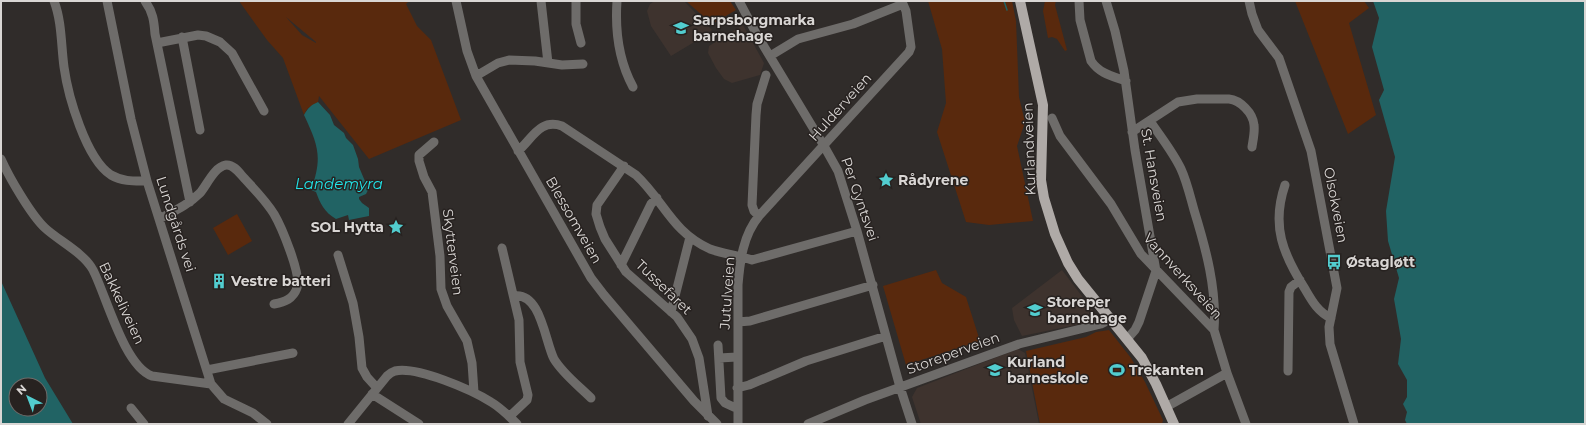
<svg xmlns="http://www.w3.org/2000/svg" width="1586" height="425" viewBox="0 0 1586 425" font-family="Montserrat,sans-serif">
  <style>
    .built { fill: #3e332e }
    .green { fill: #59290d; fill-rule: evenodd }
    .water { fill: #216364; fill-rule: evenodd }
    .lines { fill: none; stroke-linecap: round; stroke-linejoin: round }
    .stream { stroke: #216364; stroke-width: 1.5 }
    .minor { stroke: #6e6c6a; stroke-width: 9 }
    .major { stroke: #afaaa7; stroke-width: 10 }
    .labels { text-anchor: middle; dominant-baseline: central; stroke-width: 3; stroke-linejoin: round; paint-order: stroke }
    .poi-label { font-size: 14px; font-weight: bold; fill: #d9d6d4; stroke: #272220; text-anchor: start }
    .street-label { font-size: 14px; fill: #d9d6d4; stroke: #272220 }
    .water-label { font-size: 15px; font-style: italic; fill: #21e4e8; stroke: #272220 }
  </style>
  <rect width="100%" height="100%" fill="#302c2a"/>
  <path class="built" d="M655 1H684L712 30 701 38 671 56 651 26 647 11 650 4Z
    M743 25 764 63 760 75 732 83 724 79 716 68 708 53 709 46Z
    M1062 270 1094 312 1097 319 1095 321 1022 336 1014 320 1012 308Z
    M1018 349 1025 353 1039 424H921L912 397 917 388Z"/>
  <path class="green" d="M239 1H409L406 4 417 26 431 40 461 120 369 159 319 96 318 102 307 109 304 115 283 58 267 40ZM286 17 316 42V43L302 35Z
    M686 1H730L736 10 712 24Z
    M928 1H1012L1016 21 1019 97 1025 122 1017 146 1033 221 989 225 966 222 937 132 946 103 942 49Z
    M1045 1H1056L1055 5 1067 50 1065 51 1057 39 1052 37 1048 38 1043 11Z
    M1295 1H1364L1369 8 1349 23 1376 115 1348 134Z
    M237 214 252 241 228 255 213 228Z
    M936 270 942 283 966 297 980 341 906 365 883 286Z
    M1109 330 1131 358 1145 382 1163 420 1162 424H1040L1026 351 1086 337 1096 332Z"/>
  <path class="water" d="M1373 1H1585V424H1407L1405 420 1407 412 1403 404 1407 397V380L1398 364 1401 339 1394 299 1399 278 1388 241 1386 211 1395 157 1379 100 1384 90 1372 47 1379 18Z
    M318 102 330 115 334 125 344 133 346 138 353 145 358 159 359 167 367 186 368 190 366 194 359 197V199L362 203 369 208V216L349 220 348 215 336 219C324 212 320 203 316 192L311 190C323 157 318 145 304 115 308 108 311 105 318 102Z
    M1 281 45 378 73 424H1ZM16 385H40V409H16Z"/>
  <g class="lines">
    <path class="stream" d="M1004 1 1007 10"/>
    <path class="minor" d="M54 1C62 22 61 45 64 67 68 96 86 159 111 175 123 182 135 181 147 181
      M107 1 131 119 147 181 211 384 224 399 253 413 267 424
      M145 1C153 12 154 21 155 34L190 202
      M456 1 467 51 476 76 591 278 604 295 694 401 717 424
      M541 1 548 63
      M576 1V24L581 43
      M617 1C615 30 619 61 633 87
      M739 1 757 35 824 146 838 171 857 231 900 387 912 424
      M1079 1 1080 20 1091 61C1100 74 1112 76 1126 81
      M1106 1 1115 31 1124 71 1135 150 1156 271 1139 322 1135 330 1127 339
      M1249 1 1252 14 1258 30 1279 58 1311 151 1337 288 1329 327 1330 344 1354 424
      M182 37 200 130
      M157 43 198 35 206 36 220 42 232 53 264 111
      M476 76 498 63 509 60 535 61 562 65 583 64
      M1052 118 1060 136 1111 204 1141 254 1214 330 1227 373 1246 424
      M1150 121C1160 136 1173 152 1181 169 1187 182 1190 196 1194 210 1206 249 1217 289 1214 330
      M1132 132 1178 102 1197 99H1229C1240 100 1253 113 1254 125 1255 132 1253 140 1252 147
      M434 142 419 155V161L424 177 432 192 440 256 441 289 447 306 467 341 472 363 474 392
      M518 151C532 139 540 118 562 126L636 175C664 201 672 232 710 249 723 254 738 255 752 260L857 231
      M1 159C9 177 31 215 45 228 59 241 84 253 93 270 106 295 124 366 152 376L211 384
      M624 166 597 205 596 214 600 227 605 239 626 272 677 317 692 339 699 358 708 416
      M1285 185C1271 226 1283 254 1305 289 1312 301 1318 312 1331 318
      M759 216 754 211 752 205 756 115 757 104 766 75
      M159 219C174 211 188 205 200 193 207 185 214 167 226 165 234 164 240 174 245 179 255 190 266 201 274 214 281 226 302 275 297 288 293 299 285 302 274 304
      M502 248 519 320 520 362 528 395 527 400 510 416
      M338 255 353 303 359 337 362 368 367 377 377 388
      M621 265 651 204 657 198
      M514 296C541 292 545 342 554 359 563 374 579 386 591 398
      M671 312 690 237
      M738 322 750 321 873 285
      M718 345 721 398 725 403 738 409
      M719 358 737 357
      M207 370 293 353
      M1288 371 1289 292 1291 287 1300 280
      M737 388 749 385 806 361 886 336
      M372 394 419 424
      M1166 407 1227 373
      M131 408 144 424
      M348 424 387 376C389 374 392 372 395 371 417 366 472 390 491 402 501 408 509 416 517 424
      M738 424V285C740 261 743 235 759 216L909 52 911 47 906 11 903 4 853 24 798 39 770 56
      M808 424 865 400 1019 344 1101 324 1111 319"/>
    <path class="major" d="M1020 1 1043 105 1041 180 1044 198 1055 234 1068 263 1078 279 1142 358 1156 384 1174 424"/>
  </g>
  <defs>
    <g id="school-bare" transform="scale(1.2)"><path d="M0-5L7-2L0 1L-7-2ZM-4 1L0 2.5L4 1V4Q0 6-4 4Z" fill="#52cdcf" stroke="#272220" stroke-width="2.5" paint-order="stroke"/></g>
    <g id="sight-bare" transform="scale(1.2)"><path d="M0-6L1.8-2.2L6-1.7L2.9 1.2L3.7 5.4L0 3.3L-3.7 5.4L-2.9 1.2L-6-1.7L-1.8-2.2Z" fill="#52cdcf" stroke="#272220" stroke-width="2.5" paint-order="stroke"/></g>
    <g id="bus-bare" transform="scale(1.2)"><path d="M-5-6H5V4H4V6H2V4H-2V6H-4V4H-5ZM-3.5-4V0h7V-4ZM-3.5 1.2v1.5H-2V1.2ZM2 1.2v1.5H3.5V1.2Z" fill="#52cdcf" stroke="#272220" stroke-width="2.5" paint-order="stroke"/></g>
    <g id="building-bare" transform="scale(1.2)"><path d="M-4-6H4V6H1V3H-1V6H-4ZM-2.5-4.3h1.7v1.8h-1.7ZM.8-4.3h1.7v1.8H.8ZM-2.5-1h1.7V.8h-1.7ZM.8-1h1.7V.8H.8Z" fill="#52cdcf" stroke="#272220" stroke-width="2.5" paint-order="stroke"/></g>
    <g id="stadium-bare" transform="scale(1.2)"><path d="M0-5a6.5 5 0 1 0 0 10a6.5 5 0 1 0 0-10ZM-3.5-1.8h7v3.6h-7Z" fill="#52cdcf" stroke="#272220" stroke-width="2.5" paint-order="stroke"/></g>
  </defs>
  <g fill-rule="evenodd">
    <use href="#school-bare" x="681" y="28"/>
    <use href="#sight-bare" x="886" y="180"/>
    <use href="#sight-bare" x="396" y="227"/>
    <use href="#bus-bare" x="1334" y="262"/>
    <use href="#building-bare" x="219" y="281"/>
    <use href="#school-bare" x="1035" y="310"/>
    <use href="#school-bare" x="995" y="370"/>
    <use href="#stadium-bare" x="1117" y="370"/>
  </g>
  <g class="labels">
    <g class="poi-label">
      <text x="693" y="20">Sarpsborgmarka<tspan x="693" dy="16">barnehage</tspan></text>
      <text x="898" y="180">Rådyrene</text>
      <text x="384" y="227" text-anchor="end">SOL Hytta</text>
      <text x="1346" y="262">Østagløtt</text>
      <text x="231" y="281">Vestre batteri</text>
      <text x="1047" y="302">Storeper<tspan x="1047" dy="16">barnehage</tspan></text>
      <text x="1007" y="362">Kurland<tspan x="1007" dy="16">barneskole</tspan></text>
      <text x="1129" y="370">Trekanten</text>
    </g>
    <g class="street-label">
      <text transform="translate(840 107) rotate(-48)">Hulderveien</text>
      <text transform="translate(1029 149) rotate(-92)">Kurlandveien</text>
      <text transform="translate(1154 175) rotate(80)">St. Hansveien</text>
      <text transform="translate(860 199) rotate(71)">Per Gyntsvei</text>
      <text transform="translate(1336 205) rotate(79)">Olsokveien</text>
      <text transform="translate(574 220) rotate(60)">Blessomveien</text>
      <text transform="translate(176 224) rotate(72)">Lundgårds vei</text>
      <text transform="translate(453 252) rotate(83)">Skytterveien</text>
      <text transform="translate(1183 276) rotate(48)">Vannverksveien</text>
      <text transform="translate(664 287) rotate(44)">Tussefaret</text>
      <text transform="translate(727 293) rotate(-86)">Jutulveien</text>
      <text transform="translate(122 303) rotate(65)">Bakkeliveien</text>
      <text transform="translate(953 353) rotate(-20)">Storeperveien</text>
    </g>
    <g class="water-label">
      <text x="339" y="183">Landemyra</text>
    </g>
  </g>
  <rect width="1586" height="425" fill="none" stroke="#d9d6d4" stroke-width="4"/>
  <g transform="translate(28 397) rotate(318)"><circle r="19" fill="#272220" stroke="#6e6a68"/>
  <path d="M0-3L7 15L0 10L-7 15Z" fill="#52cdcf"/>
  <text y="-6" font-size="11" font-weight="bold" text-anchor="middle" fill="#d9d6d4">N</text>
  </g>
</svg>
